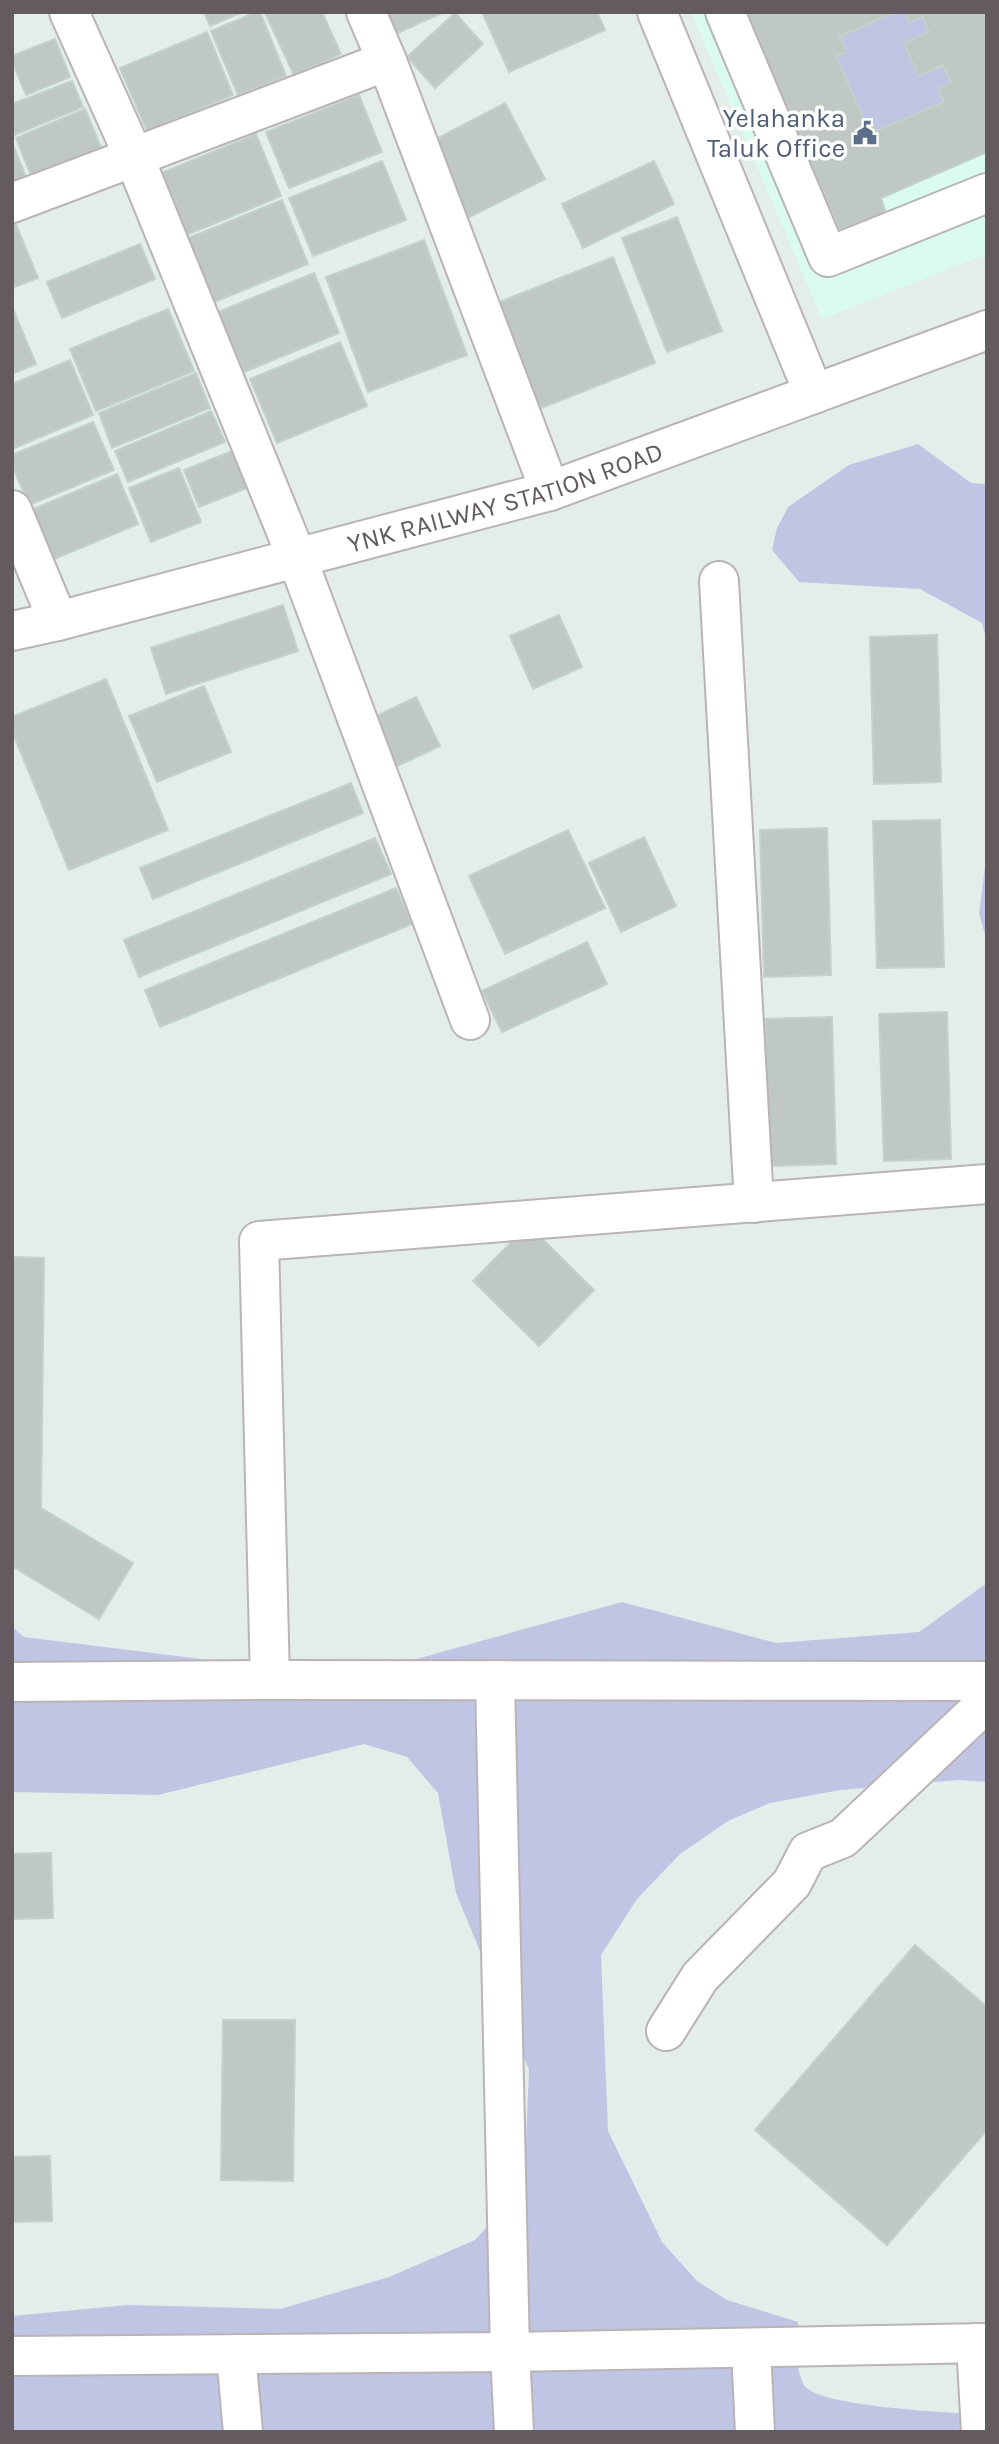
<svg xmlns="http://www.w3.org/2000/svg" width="999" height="2444" viewBox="0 0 999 2444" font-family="Karla,sans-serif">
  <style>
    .commercial { fill: #dafcf0 }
    .green { fill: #c1c5e4 }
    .building { fill: #c0c8c4; stroke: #c2d2cb; stroke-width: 2 }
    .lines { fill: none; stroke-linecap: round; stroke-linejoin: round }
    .minor-casing { stroke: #bab4b7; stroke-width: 42 }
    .minor { stroke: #fff; stroke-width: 38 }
    .labels { text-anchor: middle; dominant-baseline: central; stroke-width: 7; stroke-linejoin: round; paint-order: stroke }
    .service-label { font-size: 26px; fill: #4e5e75; stroke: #fff; text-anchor: end }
    .street-label { font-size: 26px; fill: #635b60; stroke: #fff }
  </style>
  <rect width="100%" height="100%" fill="#e3edea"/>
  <path class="commercial" d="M691 12H987V254L822 319Z"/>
  <path class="green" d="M895 12H905L909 22 923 17 929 32 904 43 943 65 951 83 938 89 944 102 876 131 871 120 865 122 836 56 846 52 839 37Z
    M918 444 971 483 987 484V642L982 623 920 589 799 582 772 550 777 528 788 507 849 465Z
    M987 852V942L979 913Z
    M987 1583V1782L958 1780 840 1790 770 1803 728 1821 680 1854 637 1899 601 1955 608 2131 662 2242 697 2281 727 2300 798 2322C797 2342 794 2366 804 2385 815 2407 958 2413 987 2415V2432H12V2316L128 2305 280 2309 389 2277 475 2240 524 2187 529 2070 456 1893 438 1793 407 1757 364 1744 158 1795 12 1792V1627L24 1637 217 1661 402 1663 622 1602 776 1643 919 1632Z"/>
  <path class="building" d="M204 12H243L210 26Z
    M256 12H260L286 76 238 95 211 31Z
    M322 12 341 54 294 75 266 15 272 12Z
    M377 12H444L389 37Z
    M482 12H597L605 30 509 72Z
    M744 12H895L839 37 846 52 836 56 865 122 871 120 876 131 944 102 938 89 951 83 943 65 918 76 904 43 929 32 923 17 909 22 905 12H987V152L881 198 886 213 841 233Z
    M455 13 483 44 435 88 407 57Z
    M207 32 233 95 147 131 120 68Z
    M55 39 70 77 26 95 12 61V56Z
    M72 81 83 107 14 135 12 104Z
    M359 95 382 152 289 188 266 132Z
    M505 103 545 179 462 221 423 146Z
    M85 109 102 150 32 178 16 138Z
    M256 134 281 196 184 236 159 174Z
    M12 143 27 179 12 185Z
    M382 161 406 220 313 256 289 198Z
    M654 161 674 204 583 248 562 204Z
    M282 200 308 264 212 303 186 239Z
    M12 215 38 278 12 288Z
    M677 217 722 331 667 352 622 238Z
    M424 240 467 355 368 392 326 277Z
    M140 244 155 279 62 318 47 282Z
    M613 257 655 363 539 409 497 303Z
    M314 273 339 333 244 372 218 312Z
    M12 307 36 364 12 374Z
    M168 309 194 371 96 411 70 349Z
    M340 342 367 406 277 443 250 379Z
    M70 360 93 415 12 449V384Z
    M196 373 210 408 112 448 99 413Z
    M211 411 225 442 128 482 115 451Z
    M93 422 114 470 29 505 12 465V455Z
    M232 451 247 488 199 507 184 470Z
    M179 468 201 522 151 542 129 488Z
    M117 474 138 524 52 560 31 510Z
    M283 605 298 651 166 694 151 648Z
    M559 615 582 667 533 689 510 636Z
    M937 635 941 782 874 784 870 637Z
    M106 679 168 830 69 870 12 731V717Z
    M204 686 231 752 157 782 129 716Z
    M416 697 440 746 389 770 366 721Z
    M351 783 363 813 153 899 140 868Z
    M940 820 944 967 877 968 873 821Z
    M827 828 831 975 764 977 760 830Z
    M568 830 605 908 505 954 469 876Z
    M644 837 676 906 621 932 589 863Z
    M375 838 391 874 139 977 124 940Z
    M396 888 412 924 160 1027 145 990Z
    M587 942 607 984 502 1032 482 991Z
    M947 1012 951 1159 884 1161 879 1014Z
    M832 1017 836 1164 769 1166 765 1019Z
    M528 1225 594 1290 539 1346 473 1281Z
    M12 1257 44 1258 41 1508 133 1563 99 1619 12 1566Z
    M51 1853 53 1918 12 1919V1854Z
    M915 1945 987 2007V2130L887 2245 755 2130Z
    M223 2020H295L293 2181 221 2180Z
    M50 2156 52 2221 12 2222V2157Z"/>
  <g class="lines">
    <g class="minor-casing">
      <g id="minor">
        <path d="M69 12 134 157 387 61"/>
        <path d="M366 12 387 61 550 491"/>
        <path d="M657 12 814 394"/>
        <path d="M725 12 828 257 987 193"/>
        <path d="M12 203 134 157 297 558 470 1020"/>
        <path d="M12 510 58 621"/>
        <path d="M719 581 754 1203"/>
        <path id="s1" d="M12 631 58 621 550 491 987 330"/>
        <path d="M270 1680 259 1241 987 1184"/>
        <path d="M495 1680 510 2352 514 2432"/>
        <path d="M12 1682 270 1680 987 1681"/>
        <path d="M666 2031 700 1977 792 1883 808 1852 843 1838 987 1702"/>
        <path d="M976 2343 981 2432"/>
        <path d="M751 2348 755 2432"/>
        <path d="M236 2354 243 2432"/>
        <path d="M12 2356 510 2352 987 2343"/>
      </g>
    </g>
    <use href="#minor" class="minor"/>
  </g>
  <defs>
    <g id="civic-bare" transform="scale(1.89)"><path d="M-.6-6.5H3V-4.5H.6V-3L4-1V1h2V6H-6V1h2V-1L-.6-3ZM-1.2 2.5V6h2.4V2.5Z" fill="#5c6f8a" stroke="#fff" stroke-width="2.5" paint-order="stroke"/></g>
  </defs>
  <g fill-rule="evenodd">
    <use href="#civic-bare" x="865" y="133"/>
  </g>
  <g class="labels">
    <g class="service-label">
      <text x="845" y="118">Yelahanka<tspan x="845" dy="30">Taluk Office</tspan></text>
    </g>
    <g class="street-label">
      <text stroke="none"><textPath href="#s1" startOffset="511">YNK RAILWAY STATION ROAD</textPath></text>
    </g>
  </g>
  <rect width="999" height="2444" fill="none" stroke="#635b60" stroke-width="28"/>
</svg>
